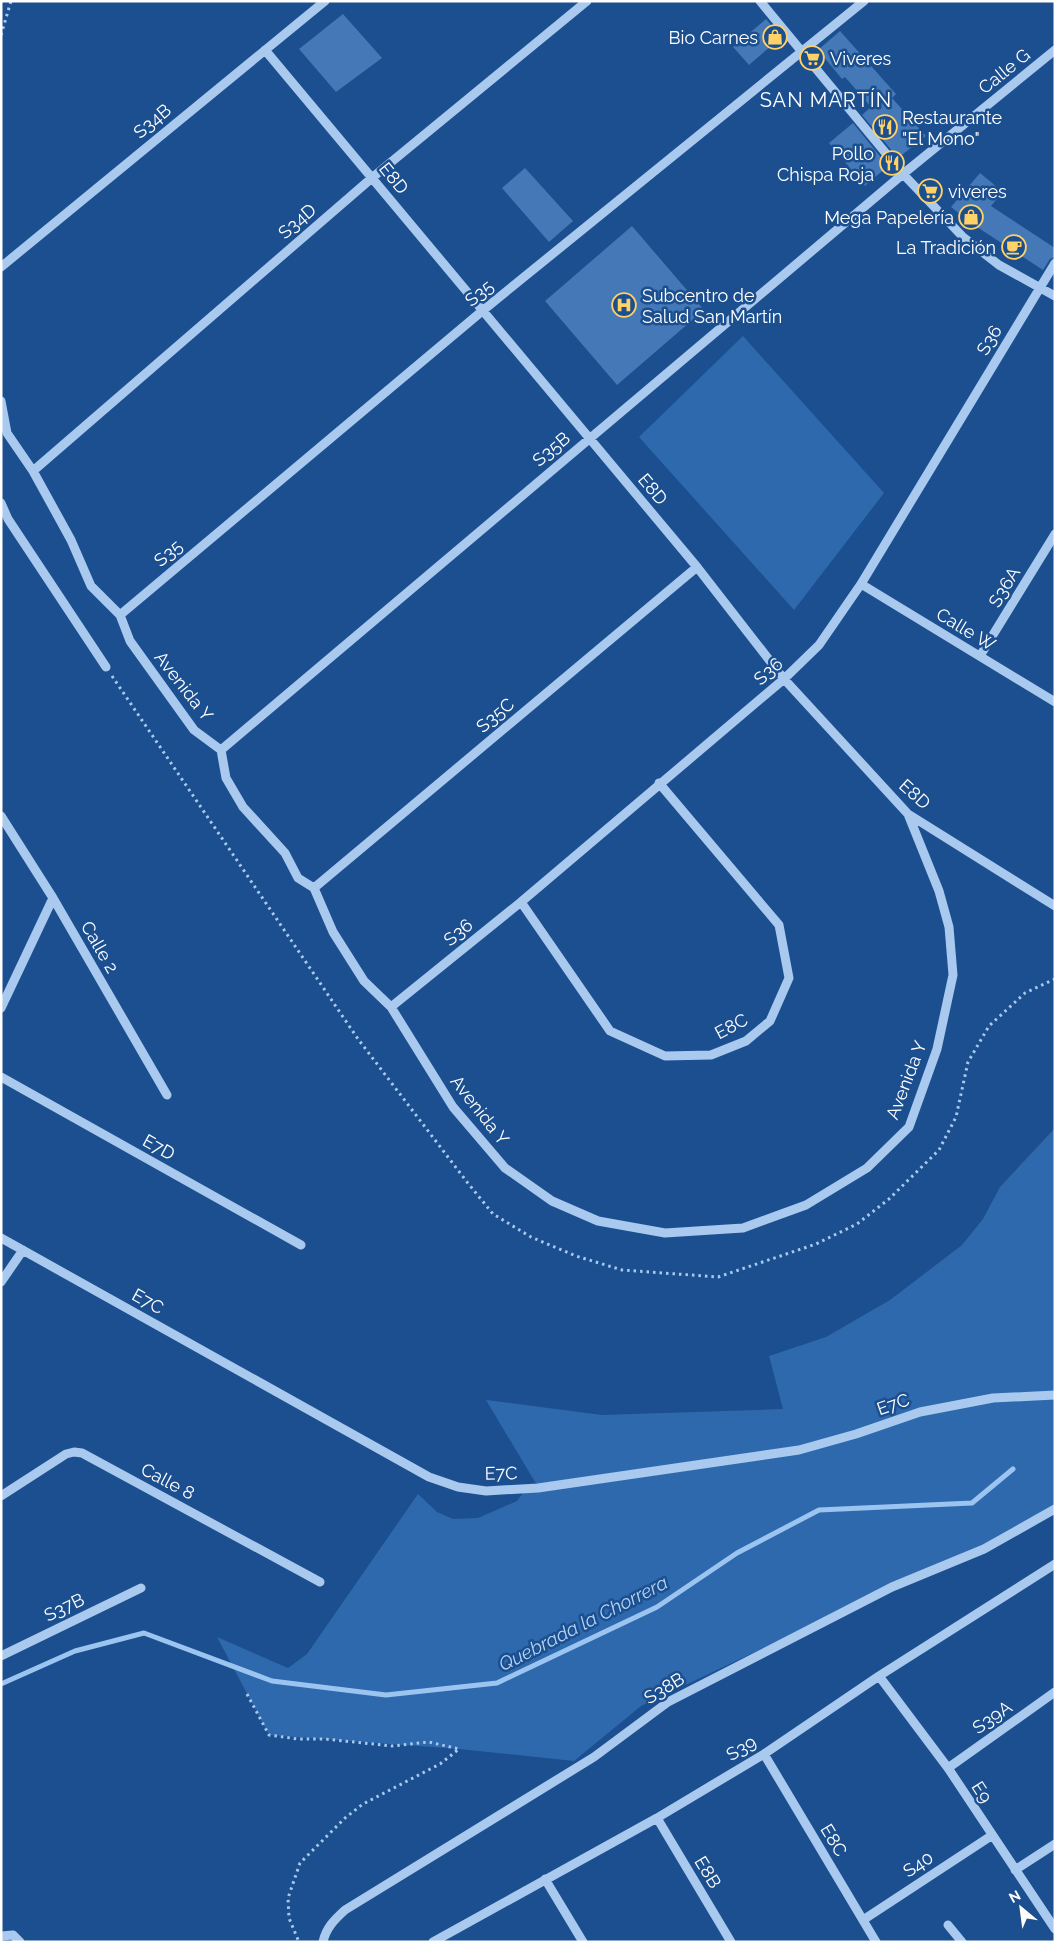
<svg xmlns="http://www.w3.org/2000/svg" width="1056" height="1943" viewBox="0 0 1056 1943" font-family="Raleway,sans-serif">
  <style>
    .green { fill: #2e69ad }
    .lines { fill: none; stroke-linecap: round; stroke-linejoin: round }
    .stream { stroke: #9cc4f0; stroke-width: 5 }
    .building { fill: #4478b7 }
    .path { stroke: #a9c9ee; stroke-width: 3; stroke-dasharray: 2.5 4; stroke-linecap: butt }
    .minor { stroke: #a9c9ee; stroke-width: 9 }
    .labels { text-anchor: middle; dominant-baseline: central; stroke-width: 5; stroke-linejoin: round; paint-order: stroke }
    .poi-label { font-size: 18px; fill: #fff; stroke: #1b4f8f; text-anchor: end }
    .street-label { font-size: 18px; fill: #fff; stroke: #1b4f8f }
    .water-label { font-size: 19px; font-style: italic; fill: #b5d3f5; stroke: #1b4f8f }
    .quarter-label { font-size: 20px; letter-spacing: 1px; fill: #fff; stroke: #1b4f8f }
  </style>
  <rect width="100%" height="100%" fill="#1b4f8f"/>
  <path class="green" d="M743 336 884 493 794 610 639 437Z
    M1055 1128V1509L984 1549 892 1587 641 1706 574 1761 459 1749 269 1735 217 1637 288 1668 307 1654 418 1494 437 1512 453 1519 478 1518 517 1501 526 1489 538 1487 486 1400 602 1415 783 1409 769 1356 826 1337 890 1300 962 1245 983 1219 1000 1187Z"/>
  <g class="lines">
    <path class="stream" d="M1 1684 75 1651 144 1633 272 1681 386 1695 497 1683 657 1607 737 1553 819 1510 972 1503 1013 1469"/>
  </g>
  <path class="building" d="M343 14 382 58 336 92 299 49Z
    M766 19 781 37 749 65 733 47Z
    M840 31 896 94 892 98 926 136 898 158 862 115 871 107 845 77 842 79 818 50Z
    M853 123 888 166 865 186 829 143Z
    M525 168 573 221 549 242 502 188Z
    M980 173 1003 192 991 206 1055 248V257L1050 259 1043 270 977 227 951 207Z
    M632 226 704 310 617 385 545 301Z"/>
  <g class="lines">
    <path class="path" d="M1 35 11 1
      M112 676 358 1039 467 1182 493 1214 531 1237 576 1256 622 1270 718 1277 816 1244 857 1224 889 1199 939 1150 956 1117 968 1062 989 1026 1025 993 1055 979
      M247 1694 269 1735 298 1739H325L392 1746 429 1742 459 1749 440 1764 363 1804 345 1818 300 1863 288 1898 289 1918 299 1942"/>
    <path class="minor" d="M760 1 903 174 963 237 999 265 1055 296
      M265 50 697 567 784 679 908 814 1055 906
      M1 267 325 1
      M1 401 7 433 33 471 71 540 91 586 120 615 130 641 194 730 221 750 226 778 243 807 285 853 298 878 314 888 333 932 364 981 391 1007 453 1107 505 1168 552 1201 598 1221 665 1233 743 1228 806 1205 867 1168 909 1127 937 1049 953 975 949 927 939 891 908 814
      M33 471 373 177 587 1
      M1 503 8 519 106 667
      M861 584 1055 702
      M120 615 481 312 864 1
      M980 656 1055 534
      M221 750 903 174 1055 50
      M1 816 53 898 167 1095
      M314 888 697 567
      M521 902 610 1031 665 1056 711 1055 746 1041 770 1021 789 978 779 925 659 783
      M391 1007 521 902 784 679 819 645 861 584 1055 263
      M1 1008 53 898
      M1 1077 301 1245
      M1 1238 429 1477 458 1487 486 1491 538 1488 799 1450 856 1434 920 1412 993 1398 1055 1395
      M1 1282 23 1250
      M1 1496 66 1454 74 1452 82 1453 320 1582
      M1 1656 141 1588
      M879 1676 948 1768 1055 1929
      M764 1754 876 1942
      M948 1768 1055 1692
      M657 1818 731 1942
      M1015 1870 1055 1844
      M545 1879 583 1942
      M863 1920 991 1836
      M948 1925 962 1942
      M1 1936 13 1935 20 1942
      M323 1942C326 1928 334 1920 345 1910L594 1757 668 1702 892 1587 984 1549 1055 1509
      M433 1942 657 1818 764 1754 879 1676 1055 1564"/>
  </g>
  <defs>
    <g id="shop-ring" transform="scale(1.25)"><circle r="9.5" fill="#1b4f8f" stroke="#ffd166" stroke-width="1.5"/><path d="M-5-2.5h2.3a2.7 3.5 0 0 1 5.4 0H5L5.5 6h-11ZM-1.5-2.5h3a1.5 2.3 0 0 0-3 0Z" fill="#ffd166"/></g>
    <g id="supermarket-ring" transform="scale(1.25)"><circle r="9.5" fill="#1b4f8f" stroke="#ffd166" stroke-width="1.5"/><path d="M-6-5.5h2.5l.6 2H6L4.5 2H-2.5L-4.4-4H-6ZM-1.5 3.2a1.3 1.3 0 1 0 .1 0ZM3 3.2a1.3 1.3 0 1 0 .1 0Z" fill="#ffd166"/></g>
    <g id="restaurant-ring" transform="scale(1.25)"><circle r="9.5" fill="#1b4f8f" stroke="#ffd166" stroke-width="1.5"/><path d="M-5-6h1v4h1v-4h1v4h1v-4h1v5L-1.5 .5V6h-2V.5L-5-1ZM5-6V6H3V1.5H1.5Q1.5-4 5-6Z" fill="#ffd166"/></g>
    <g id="cafe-ring" transform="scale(1.25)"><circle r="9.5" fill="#1b4f8f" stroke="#ffd166" stroke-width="1.5"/><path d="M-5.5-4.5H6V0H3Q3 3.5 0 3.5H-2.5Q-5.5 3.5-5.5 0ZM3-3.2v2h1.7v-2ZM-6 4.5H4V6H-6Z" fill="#ffd166"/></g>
    <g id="hospital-ring" transform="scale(1.25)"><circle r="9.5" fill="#1b4f8f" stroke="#ffd166" stroke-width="1.5"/><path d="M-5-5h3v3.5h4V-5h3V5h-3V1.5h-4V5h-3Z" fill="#ffd166"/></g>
  </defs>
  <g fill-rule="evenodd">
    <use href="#shop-ring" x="775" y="37"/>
    <use href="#supermarket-ring" x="812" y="58"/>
    <use href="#restaurant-ring" x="885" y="127"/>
    <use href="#restaurant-ring" x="892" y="163"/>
    <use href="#supermarket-ring" x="930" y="191"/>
    <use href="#shop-ring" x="971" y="217"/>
    <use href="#cafe-ring" x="1014" y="247"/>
    <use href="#hospital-ring" x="624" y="305"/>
  </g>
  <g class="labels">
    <g class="poi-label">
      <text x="758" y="37">Bio Carnes</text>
      <text x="830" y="58" text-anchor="start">Viveres</text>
      <text x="902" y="117" text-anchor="start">Restaurante<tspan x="902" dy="21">"El Mono"</tspan></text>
      <text x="874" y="153">Pollo<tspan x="874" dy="21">Chispa Roja</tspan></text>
      <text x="948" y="191" text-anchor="start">viveres</text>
      <text x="954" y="217">Mega Papelería</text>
      <text x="996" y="247">La Tradición</text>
      <text x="642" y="295" text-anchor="start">Subcentro de<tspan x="642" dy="21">Salud San Martín</tspan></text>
    </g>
    <g class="street-label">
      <text transform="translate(1004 71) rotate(-39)">Calle G</text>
      <text transform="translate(152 121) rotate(-40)">S34B</text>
      <text transform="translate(394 178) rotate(51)">E8D</text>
      <text transform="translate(297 221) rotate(-41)">S34D</text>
      <text transform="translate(479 293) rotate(-39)">S35</text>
      <text transform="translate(989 340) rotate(-59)">S36</text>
      <text transform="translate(551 449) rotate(-40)">S35B</text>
      <text transform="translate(653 489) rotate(50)">E8D</text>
      <text transform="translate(168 553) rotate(-40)">S35</text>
      <text transform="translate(1004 587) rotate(-59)">S36A</text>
      <text transform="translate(966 629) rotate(31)">Calle W</text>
      <text transform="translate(768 671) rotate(-41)">S36</text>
      <text transform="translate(184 686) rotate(52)">Avenida Y</text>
      <text transform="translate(495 715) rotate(-40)">S35C</text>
      <text transform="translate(915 794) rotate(42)">E8D</text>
      <text transform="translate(458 932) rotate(-39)">S36</text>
      <text transform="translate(100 947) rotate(60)">Calle 2</text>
      <text transform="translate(731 1026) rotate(-28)">E8C</text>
      <text transform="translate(906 1080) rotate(-69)">Avenida Y</text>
      <text transform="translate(480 1110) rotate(52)">Avenida Y</text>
      <text transform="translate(159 1147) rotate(29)">E7D</text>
      <text transform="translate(148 1301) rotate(29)">E7C</text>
      <text transform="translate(893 1404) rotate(-19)">E7C</text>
      <text transform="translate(501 1473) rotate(-1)">E7C</text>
      <text transform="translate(168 1481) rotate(28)">Calle 8</text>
      <text transform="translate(64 1607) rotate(-26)">S37B</text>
      <text transform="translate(664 1688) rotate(-31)">S38B</text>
      <text transform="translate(992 1717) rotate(-35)">S39A</text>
      <text transform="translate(741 1748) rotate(-31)">S39</text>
      <text transform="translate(982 1792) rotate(57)">E9</text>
      <text transform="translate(834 1840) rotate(59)">E8C</text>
      <text transform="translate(918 1864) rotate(-33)">S40</text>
      <text transform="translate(708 1872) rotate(59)">E8B</text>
    </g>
    <g class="water-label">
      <text transform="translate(583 1623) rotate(-27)">Quebrada la Chorrera</text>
    </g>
    <g class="quarter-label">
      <text x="826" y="100">SAN MARTÍN</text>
    </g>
  </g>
  <rect width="1056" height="1943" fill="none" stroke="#ffffff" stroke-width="5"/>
  <g transform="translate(1021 1908) rotate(331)" stroke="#1b4f8f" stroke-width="4" paint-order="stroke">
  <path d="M0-4L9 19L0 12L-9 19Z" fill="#ffffff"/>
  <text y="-8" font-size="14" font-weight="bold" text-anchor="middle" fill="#ffffff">N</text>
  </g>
</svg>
